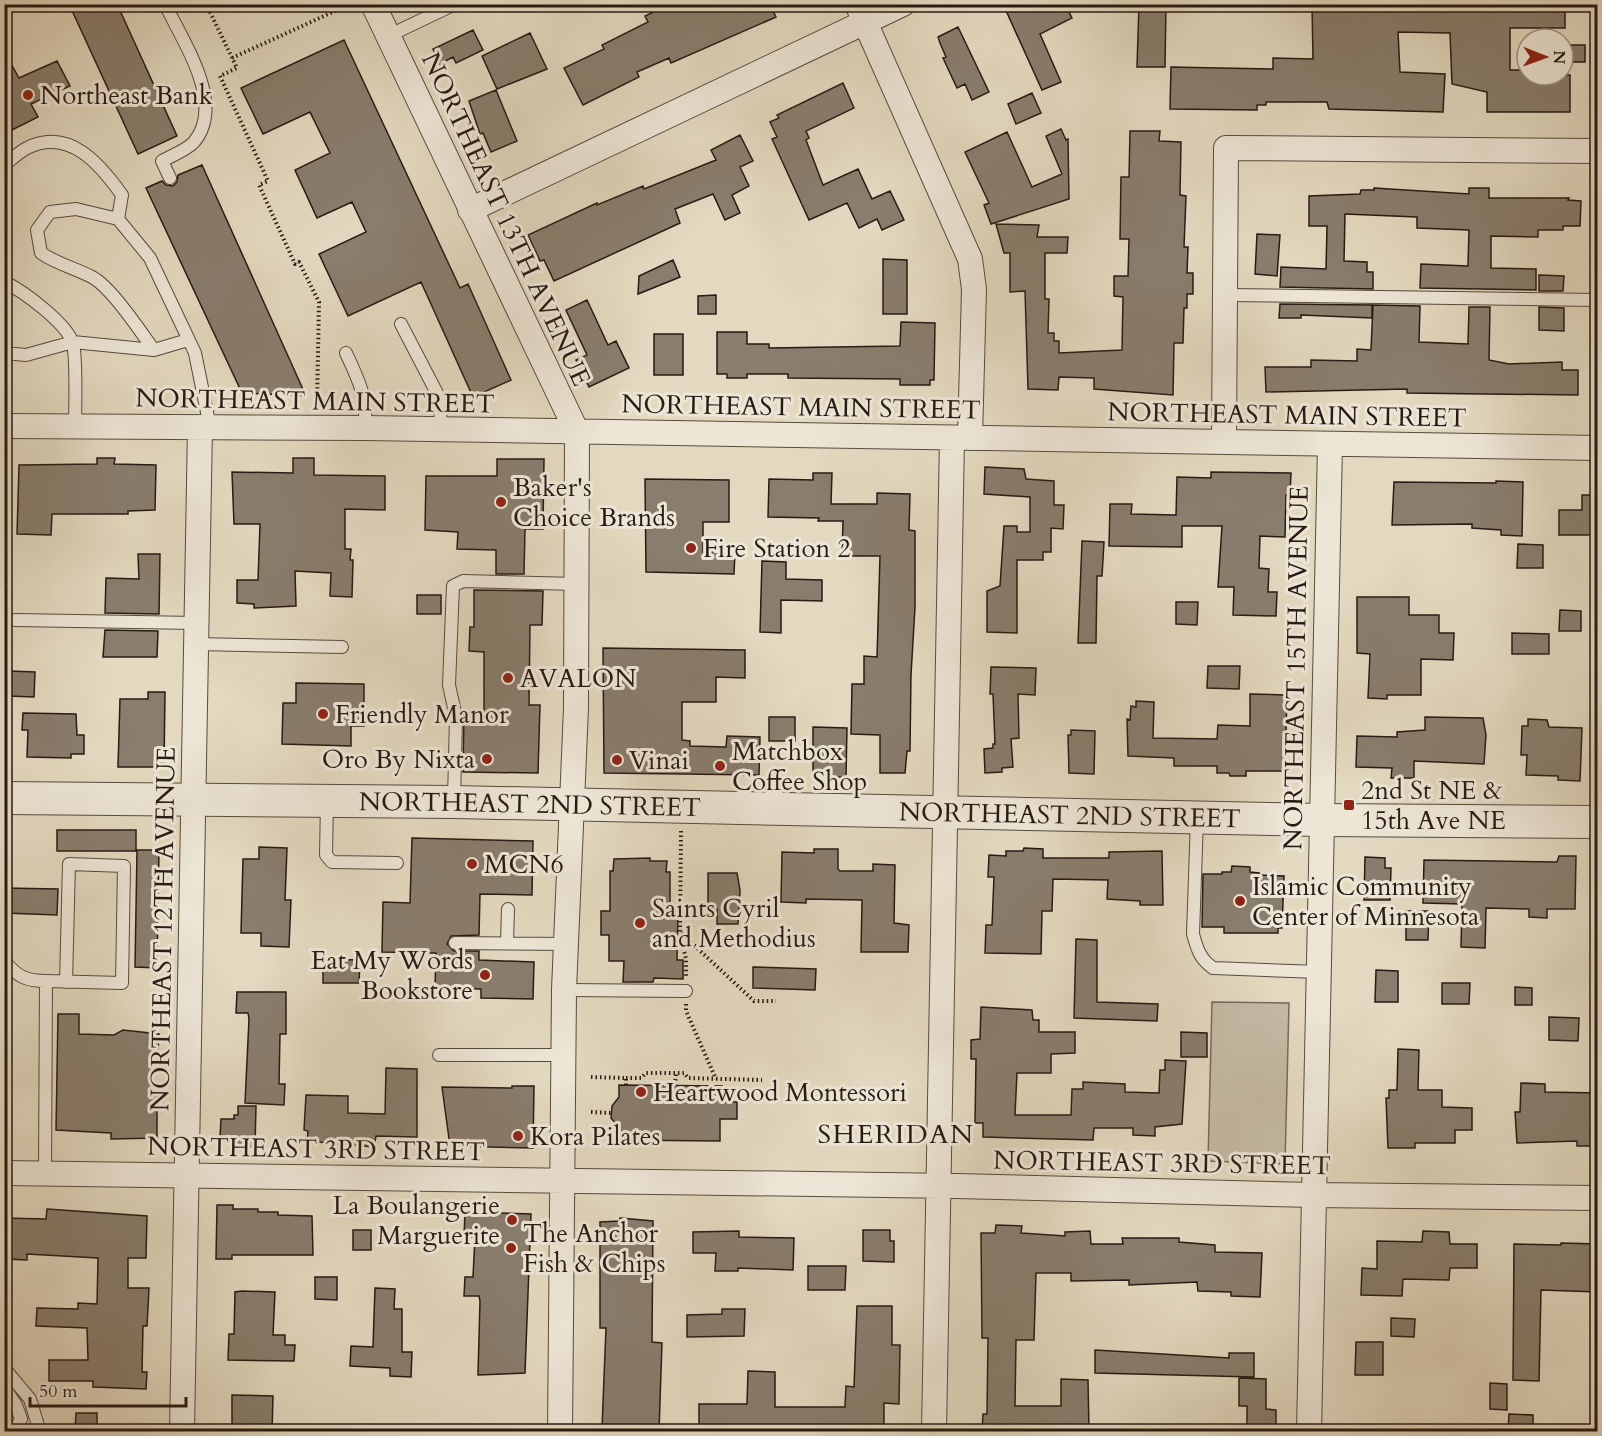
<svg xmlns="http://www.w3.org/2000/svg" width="1602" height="1436" viewBox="0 0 1602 1436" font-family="Cardo,serif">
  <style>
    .green { fill: #c3b9a3; stroke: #766a5c; stroke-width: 1.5 }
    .building { fill: #897d6d; stroke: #281a14; stroke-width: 1.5 }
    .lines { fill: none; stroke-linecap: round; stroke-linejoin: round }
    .service-casing { stroke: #574a3f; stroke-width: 14 }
    .minor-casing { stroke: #574a3f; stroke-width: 26 }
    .tertiary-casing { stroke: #574a3f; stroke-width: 34 }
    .path { stroke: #281a14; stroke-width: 4; stroke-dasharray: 1.5 3; stroke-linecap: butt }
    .service { stroke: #ede6d6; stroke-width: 12 }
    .minor { stroke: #ede6d6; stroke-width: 24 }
    .tertiary { stroke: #ede6d6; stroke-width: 32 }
    .poi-dot { fill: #8f2418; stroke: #ede6d6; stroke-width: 2 }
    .labels { text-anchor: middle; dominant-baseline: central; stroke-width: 6; stroke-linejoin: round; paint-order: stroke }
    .poi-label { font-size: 26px; fill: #281a14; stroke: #ede6d6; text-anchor: start }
    .street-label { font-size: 26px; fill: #281a14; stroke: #ede6d6 }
    .neighbourhood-label { font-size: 27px; letter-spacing: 1.5px; fill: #281a14; stroke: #ede6d6 }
  </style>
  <rect width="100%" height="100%" fill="#e3d9c0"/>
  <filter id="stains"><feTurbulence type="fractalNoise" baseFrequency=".00333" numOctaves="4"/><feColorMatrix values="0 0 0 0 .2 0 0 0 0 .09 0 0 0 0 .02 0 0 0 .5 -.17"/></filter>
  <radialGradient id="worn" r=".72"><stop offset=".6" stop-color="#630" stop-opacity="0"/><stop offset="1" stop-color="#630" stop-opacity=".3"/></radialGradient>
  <path class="green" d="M1212 1002 1289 1003 1285 1164 1208 1161Z"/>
  <path class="building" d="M69 4H117L177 136 138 154Z
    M670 4H770L776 17 671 63 669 58 637 72 639 77 583 105 564 68 604 49 602 45 648 22 645 16Z
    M1003 4H1065L1072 18 1040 34 1061 82 1042 90Z
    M1139 4H1166L1165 67H1137Z
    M1312 5 1447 9V6H1478L1565 7V28H1510V70H1527V75H1570V112H1487V92L1452 84 1450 33 1398 32 1400 72 1445 74 1443 112 1329 109 1327 102H1266V105H1257V110L1170 109 1171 67 1273 69V58L1313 59Z
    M958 27 989 92 972 100 965 84 957 88 943 58 946 57 940 43 938 37Z
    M473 30 483 50 456 63 453 57 440 64 433 49Z
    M530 33 547 69 497 89 482 56Z
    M344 40 460 288 468 284 511 380 473 397 421 282 348 316 319 254 366 232 352 202 317 218 295 170 330 153 310 112 263 134 241 88Z
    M1563 45H1585V62H1563Z
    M4 51 19 78 57 61 70 86 31 104 38 117 4 134Z
    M843 83 854 108 806 131 809 138 806 140 823 185 858 169 872 199 890 191 904 220 882 230 877 219 859 228 847 203 809 220 772 139 777 137 770 122 779 118 777 115Z
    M496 90 517 141 491 152 483 133 480 134 469 101Z
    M1032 93 1041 113 1016 124 1008 104Z
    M1061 129 1066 140 1068 139 1069 199 991 224 984 205 989 203 965 152 1007 132 1032 187 1062 174 1046 136Z
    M1130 131H1160L1159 141 1181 142 1180 195 1186 196 1184 247H1188L1187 273H1193V294H1187V308H1184L1183 343H1174L1173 395 1094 389V378L1059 377 1058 390 1028 389 1025 291 1010 292V253H1004L996 224 1039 225 1037 237H1068L1067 253H1045V299H1049L1048 333H1054V341H1059V353L1122 350 1123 297 1114 296V276H1128L1129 239H1120L1121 177H1129Z
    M740 135 753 161 740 167 749 186 732 195 740 213 725 220 713 194 675 209 680 223 554 281 544 260 540 261 528 235 597 203V205L643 186 644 189 716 160 711 150Z
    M202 165 306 396 242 393 146 188 162 181 166 185 173 186 177 182 178 175Z
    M1374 188 1469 194V188H1489V198H1569L1568 200 1581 201 1580 226H1563V230H1538V237L1491 236V268L1536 269V290L1420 288 1421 264 1468 266 1469 230 1417 228V217L1345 214 1344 261 1367 262V272H1373V289L1280 287 1281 267 1326 269 1327 226H1309V196L1360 194 1361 190H1374Z
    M1257 234 1280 235 1277 276 1255 274Z
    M883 259 907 260V314H883Z
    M673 260 680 277 638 294 639 276Z
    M1539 275 1564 276 1563 291H1539Z
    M716 295V314H698V296Z
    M587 300 608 345 616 341 629 368 589 387 576 360 587 355 566 310Z
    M1280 304 1372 305V318L1301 315V318H1279Z
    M1373 305 1420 306 1419 342 1468 344 1469 307H1490L1489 360 1509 364 1562 362V370H1578V395L1407 393V389L1266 392 1265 367H1311V360L1357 361V349L1371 350Z
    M1539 307 1564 308V331L1539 330Z
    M901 322 935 323 934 380H930V385H900V379L788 378V374H747V378H727V374H717V332H747V344H769V348L900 346Z
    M654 334H683V375H654Z
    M97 458H115L114 464 156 465 155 510 128 511V514H52L51 535 17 534 19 465 97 464Z
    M293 458H314V475L385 476V510L345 509V549H351L350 560H353L352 597 330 596 331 573 295 571 296 606 254 608V604L237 603V580H258L260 524H234L232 472 293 473Z
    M497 459H544L543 529H525L524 574H496V550L457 549 458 532 425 530 426 476H497Z
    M985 467 1024 469 1026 479 1054 481V505H1064L1063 529 1051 528V552H1043V560H1017V633L987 632V591L1000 586 1004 526H1017V532H1030V497L984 494Z
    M1211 472 1291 473 1290 495H1286L1285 537 1260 536 1259 568 1269 569 1268 592H1277L1276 616 1233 615 1234 587H1218L1222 526H1182V547L1109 546 1110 504H1132L1131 514 1176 515 1177 477 1211 478Z
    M813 473H832L831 504H877V493L910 494 909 530 915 531V607L911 675 910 751H907L905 773H880V735L851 734 852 684H864V656L877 657 880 556H842L843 521H818L819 518 768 517 769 479 813 480Z
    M645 479 729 480V522H703V552H735L734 574 646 572Z
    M1496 481 1523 482 1522 536 1501 535V530L1472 528V524L1392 525 1394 482 1496 483Z
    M1582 495H1598V535H1559V510H1582Z
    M1082 541 1104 542 1102 576H1097L1096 643H1078Z
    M1518 544 1543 545V568H1517Z
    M138 554H160L159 614 105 613 106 578 139 579Z
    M762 561 786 562V579L822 580V601L781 600V633L760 632Z
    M474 590 543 591 542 625H530L529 705H540L538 773 463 772 464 713H484V652L469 651 470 627H474Z
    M417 595H441V614H417Z
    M1357 597H1409V615H1439V633H1454L1453 660 1421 659V695H1387V699L1368 698 1370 654 1357 653Z
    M1176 602H1198L1197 625 1176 624Z
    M1560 610 1581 611V631H1559Z
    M105 630 158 631 157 657H103Z
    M1512 633 1549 634V654H1512Z
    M603 648 745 650V678L716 677V702H682V740L690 741V746L726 747 727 736 760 737 759 775 604 773Z
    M1208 666H1240L1239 689 1207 688Z
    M991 667 1036 668 1035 695 1018 694 1019 738 1011 739 1013 767 1002 768V772L985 773 984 749 993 748V744H995L993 694H990Z
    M9 671 35 672 34 697 8 696Z
    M296 683 364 684V726H351V746L282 744 283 703H296Z
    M148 692H165L164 767H118L120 699H148Z
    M1250 694 1287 695 1285 771H1246V776H1230L1229 773H1217V766H1174V758L1128 756 1127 719 1130 720 1131 706 1136 707V701L1154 702 1153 738 1217 739 1218 725 1250 726Z
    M23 713 76 714 77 735H84V754H71V758L27 757 28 730H22Z
    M769 717H795V741H769Z
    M1425 717 1483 718 1486 735 1484 764 1414 761V778H1391L1392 768 1356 767 1357 736 1397 737V732L1425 730Z
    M1528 719 1547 720 1549 727 1582 728 1580 781 1558 780V776L1526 775 1527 755H1521L1522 726H1528Z
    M813 727 847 728 846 777H813Z
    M1071 730 1095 731 1094 774 1069 773 1068 735H1071Z
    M57 830H136V851H57Z
    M412 838 533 841 532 895 480 894 479 935 451 936 447 944 454 951H479V960L534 962 533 999 481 998V989L435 988 436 953 382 952 383 902 410 903Z
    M259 847 287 848 285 900H291L289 947 261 946V933H241L243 859H259Z
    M1024 848 1043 849V858H1109V852L1162 851 1163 905H1140V901L1107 899 1108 880 1053 879 1052 911H1042L1041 954 985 953 986 925H992L994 877H988L989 855 1006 856V851H1023Z
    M814 849H838V869L840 871H873V864L895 865 894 923 909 925 908 952H861L862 900 806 899V903L781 902 782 852 814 853Z
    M137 850H159L157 968 135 967Z
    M1559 856H1576L1575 909H1547V918L1529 917V909L1486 908 1485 948 1461 947 1462 904 1423 903 1424 860 1557 862Z
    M1365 857 1385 858V868H1391L1390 900H1364Z
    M650 858V861H667L666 872H670V912H678L677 960H683V979L654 978 653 982H623L624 961H609V935H601V911H610V871H613L614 859Z
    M1232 866 1250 867V872L1259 873V875L1284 876 1282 928H1278V933H1224V927H1202L1203 874H1222V872H1231Z
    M708 873H737L740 890 738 924H717V909H708Z
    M4 888 58 889 57 915 4 913Z
    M1406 911H1429L1428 940H1406Z
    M1076 939 1097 940V1002L1158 1004 1157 1021 1074 1018Z
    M323 959 360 960 359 983H323Z
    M753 967 816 969 815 990 753 988Z
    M1376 970 1398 971V1002H1375Z
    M1442 983H1470L1469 1004H1442Z
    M1515 987 1532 988V1005H1515Z
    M237 992H286V1034H280L279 1084H285L284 1105 245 1103 249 1019 248 1013H236Z
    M981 1007 1032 1010 1033 1020H1039V1032H1075V1053L1051 1054V1073H1017L1015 1115H1071L1072 1089H1083V1082L1125 1084V1092L1159 1093 1160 1070H1165V1060L1186 1061 1182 1124 1155 1127V1136L1133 1135V1128H1094L1093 1140 983 1137V1123H975L976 1059H971V1040L980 1039Z
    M58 1014H79V1034L114 1035 123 1030 159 1034 158 1054H154L153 1091H157V1138L111 1139V1133L56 1130Z
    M1549 1017 1579 1018 1578 1041 1549 1040Z
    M1181 1032 1207 1033V1057H1181Z
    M1398 1049 1419 1050 1418 1090H1442V1107L1472 1108V1130H1455V1143H1415V1148H1388L1386 1098H1389V1090H1397Z
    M386 1068 417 1069V1137L376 1136 374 1147 307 1141 308 1131 304 1130 306 1095 348 1096V1113L385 1114Z
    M1521 1083 1545 1084V1092L1598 1093V1146H1577V1141L1517 1143 1515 1112H1520Z
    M619 1085 722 1086V1102H737V1119H720V1141L618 1140V1126L611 1118 612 1106 619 1097Z
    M512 1086H534L533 1148 450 1146 442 1087 512 1088Z
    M238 1106H256L255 1147 234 1146 233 1137H220L221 1119H234V1115H238Z
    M217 1205H233V1209H258V1212H278V1215L312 1216 313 1255H232V1259H216Z
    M47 1209 147 1216 146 1258H128V1288H149L147 1326H143L142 1372H147L146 1389 93 1387V1381H49V1360H88L87 1328 36 1326 37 1308 78 1309V1303L97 1304 98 1258 27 1254V1260L4 1259V1218L46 1219Z
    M465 1212 531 1214 525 1373 478 1375 480 1301 479 1296H464L465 1277H473L475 1237H464Z
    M620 1218 653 1221 652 1342 662 1343 659 1431 602 1428 606 1328H600V1222L620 1221Z
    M996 1225 1022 1226 1021 1233 1065 1236V1232L1090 1231 1091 1244H1123L1122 1238H1179V1242L1215 1245V1252L1262 1253 1260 1297 1231 1296V1292L1198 1291 1197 1282 1129 1285V1280L1071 1281V1273H1036L1034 1340H1016L1015 1406H1061V1379L1088 1380 1089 1431 1004 1427V1431H982L983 1414H987L988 1338H982L981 1233H995Z
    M353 1230H371V1250H353Z
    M863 1230H890V1241H894V1262L863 1261Z
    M739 1231V1237L794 1238 793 1270 738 1268V1271H715L716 1253H693V1232Z
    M1423 1231 1449 1232 1450 1244H1477V1268H1450L1449 1280 1403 1279 1402 1296 1361 1295 1362 1268 1377 1269V1241L1422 1242Z
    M1561 1243 1598 1244V1292L1541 1290 1539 1381 1513 1380 1514 1244 1561 1245Z
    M808 1266H846L845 1290H808Z
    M315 1277H337V1300L315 1299Z
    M375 1288 395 1289 394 1309H402V1352H412L411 1377 390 1376V1368L350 1366 351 1346 373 1347Z
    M242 1291 275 1292 273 1335H285V1345H295L294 1361 228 1360 229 1334H234L235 1292Z
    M857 1306H892V1345H900L899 1404 884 1403V1426H849V1431L787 1430V1427L699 1426V1404H747L748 1371 775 1372V1407H845L846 1386 854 1387Z
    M722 1309H745L744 1336 687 1337V1315L722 1314Z
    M1391 1318 1415 1319 1414 1337 1391 1336Z
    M1356 1342H1383V1375H1355Z
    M1095 1350 1229 1358V1353H1254V1377L1095 1373Z
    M1239 1378 1266 1379V1409L1276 1410V1431H1247V1406H1239Z
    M1490 1383 1507 1384V1410L1490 1409Z
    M232 1395 273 1396 272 1431H232Z
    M76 1413H97V1431H75Z
    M1509 1414 1533 1415V1431H1508Z"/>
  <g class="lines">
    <g class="service-casing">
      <path id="service" d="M165 4C183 42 226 104 194 142 187 150 171 156 162 161L170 178
        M388 36 455 4
        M4 165C11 160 19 152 27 148 69 127 100 164 122 195L118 219
        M4 282C22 290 68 324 73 344 77 361 75 407 75 428
        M1226 295 1598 300
        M401 324 440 399 441 431
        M188 340 154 350C140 331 112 288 92 277 75 268 57 264 41 253L37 230 50 212 76 209 118 219 150 258 195 353 210 427
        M4 353 26 355 73 342 154 350
        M346 353C359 381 367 396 365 428
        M15 620 196 623
        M196 644 342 647
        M454 800 456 717 449 685 453 586 463 581 576 584
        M327 802 326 855 332 862 397 863
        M1197 818 1193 934C1197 949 1200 959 1213 968L1319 972
        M455 943 565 944
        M507 943 508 909
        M4 961C18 977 26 981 46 981L45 1174
        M46 981 122 983 124 866 69 864 66 982
        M564 990 686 991
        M439 1055H563
        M4 1368 30 1399 40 1432
        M4 1387 16 1405 21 1419 14 1432"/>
    </g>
    <g class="minor-casing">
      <path id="minor" d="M373 4 577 432 576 708 564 990 560 1432
        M857 4 970 259 974 289 970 438
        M470 210 903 4
        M4 426 365 428 1598 448
        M1224 441 1226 148 1598 151
        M4 1173 956 1186 1313 1195 1598 1198
        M182 1432 200 427
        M934 1432 952 438
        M1309 1432 1330 445"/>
    </g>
    <g class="tertiary-casing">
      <g id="tertiary">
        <path id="s1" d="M4 798 454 802 1322 820 1598 822"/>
      </g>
    </g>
    <path class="path" d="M206 4 237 68 220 76
      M232 58 346 6
      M220 76 268 181 259 185 295 264 299 262 319 302 317 404
      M681 831 680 933 686 959V976
      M681 933 754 1001H776
      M686 1004V1011L716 1079
      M591 1077 626 1078V1085
      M626 1078H641L646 1073H684L688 1078 762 1080
      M675 1085 676 1073
      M591 1112 612 1113"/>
    <use href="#service" class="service"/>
    <use href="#minor" class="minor"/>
    <use href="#tertiary" class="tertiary"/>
  </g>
  <g class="poi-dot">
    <circle cx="28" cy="95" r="6"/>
    <circle cx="501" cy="502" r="6"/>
    <circle cx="691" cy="548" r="6"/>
    <circle cx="508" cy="678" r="6"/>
    <circle cx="323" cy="714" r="6"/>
    <circle cx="487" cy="759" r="6"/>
    <circle cx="617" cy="760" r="6"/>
    <circle cx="720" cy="766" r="6"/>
    <rect x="1343" y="799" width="12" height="12" rx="3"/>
    <circle cx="472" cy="864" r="6"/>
    <circle cx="1240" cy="901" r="6"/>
    <circle cx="640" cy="923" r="6"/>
    <circle cx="485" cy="975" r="6"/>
    <circle cx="641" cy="1092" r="6"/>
    <circle cx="518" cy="1136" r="6"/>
    <circle cx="512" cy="1220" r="6"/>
    <circle cx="511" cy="1248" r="6"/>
  </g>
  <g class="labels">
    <g class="poi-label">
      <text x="40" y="95">Northeast Bank</text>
      <text x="513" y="487">Baker's<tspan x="513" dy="30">Choice Brands</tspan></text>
      <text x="703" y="548">Fire Station 2</text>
      <text x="520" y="678">AVALON</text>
      <text x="335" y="714">Friendly Manor</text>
      <text x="732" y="751">Matchbox<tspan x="732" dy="30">Coffee Shop</tspan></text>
      <text x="475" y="759" text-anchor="end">Oro By Nixta</text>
      <text x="629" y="760">Vinai</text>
      <text x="1361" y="790">2nd St NE &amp;<tspan x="1361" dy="30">15th Ave NE</tspan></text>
      <text x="484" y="864">MCN6</text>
      <text x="1252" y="886">Islamic Community<tspan x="1252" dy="30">Center of Minnesota</tspan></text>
      <text x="652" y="908">Saints Cyril<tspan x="652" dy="30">and Methodius</tspan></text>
      <text x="473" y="960" text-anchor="end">Eat My Words<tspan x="473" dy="30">Bookstore</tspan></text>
      <text x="653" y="1092">Heartwood Montessori</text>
      <text x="530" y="1136">Kora Pilates</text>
      <text x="500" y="1205" text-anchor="end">La Boulangerie<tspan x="500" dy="30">Marguerite</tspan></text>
      <text x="523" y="1233">The Anchor<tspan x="523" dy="30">Fish &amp; Chips</tspan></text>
    </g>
    <g class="street-label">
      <text transform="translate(506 219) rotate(65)">NORTHEAST 13TH AVENUE</text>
      <text transform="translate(315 401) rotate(1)">NORTHEAST MAIN STREET</text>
      <text transform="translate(801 407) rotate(1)">NORTHEAST MAIN STREET</text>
      <text transform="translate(1287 415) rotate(1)">NORTHEAST MAIN STREET</text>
      <text transform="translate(1296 668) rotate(-89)">NORTHEAST 15TH AVENUE</text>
      <text stroke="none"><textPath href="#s1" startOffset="526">NORTHEAST 2ND STREET</textPath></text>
      <text stroke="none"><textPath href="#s1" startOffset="1066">NORTHEAST 2ND STREET</textPath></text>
      <text transform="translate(163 929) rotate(-89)">NORTHEAST 12TH AVENUE</text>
      <text transform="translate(316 1149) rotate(1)">NORTHEAST 3RD STREET</text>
      <text transform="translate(1162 1163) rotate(1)">NORTHEAST 3RD STREET</text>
    </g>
    <g class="neighbourhood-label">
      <text x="896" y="1134">SHERIDAN</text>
    </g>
  </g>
  <rect width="1602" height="1436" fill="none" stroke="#e3d9c0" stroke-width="24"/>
  <rect x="6" y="6" width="1590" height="1424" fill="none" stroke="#281a14" stroke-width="3"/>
  <rect x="12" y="12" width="1578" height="1412" fill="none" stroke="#281a14" stroke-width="1.5"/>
  <g transform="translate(1545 57) rotate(91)"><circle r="28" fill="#ede6d6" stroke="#9e9488" stroke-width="1.5"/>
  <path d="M0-4.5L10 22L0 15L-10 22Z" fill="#8f2418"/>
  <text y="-9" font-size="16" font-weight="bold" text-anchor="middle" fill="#281a14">N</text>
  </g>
  <path d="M30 1397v9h156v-9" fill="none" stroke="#281a14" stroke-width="3"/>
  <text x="39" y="1397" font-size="18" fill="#281a14" stroke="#ede6d6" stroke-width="4.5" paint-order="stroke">50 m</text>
  <rect width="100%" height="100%" filter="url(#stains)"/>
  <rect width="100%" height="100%" fill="url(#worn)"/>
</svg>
